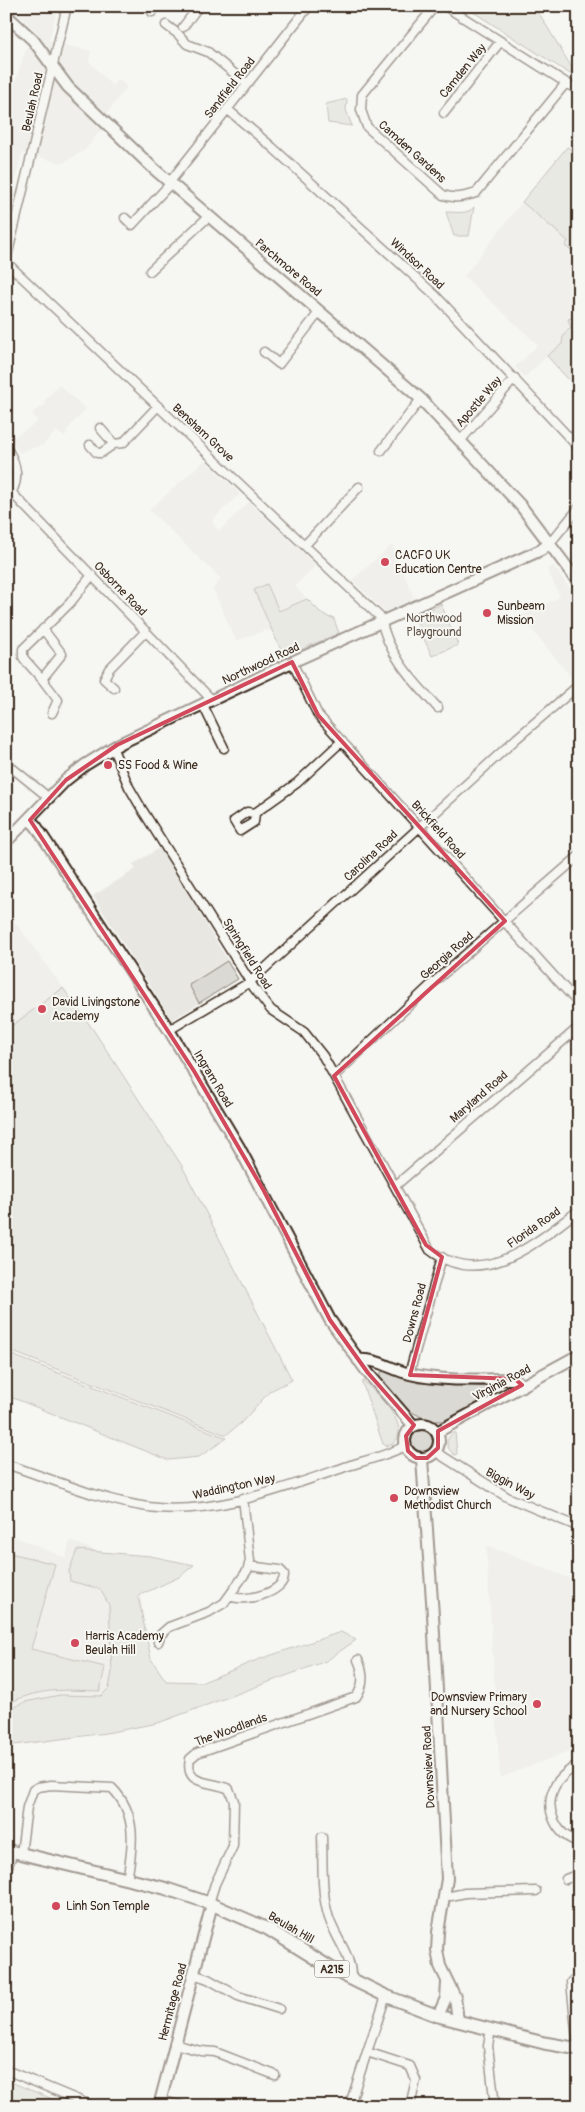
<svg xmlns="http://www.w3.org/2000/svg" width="585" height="2112" viewBox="0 0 585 2112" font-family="Pangolin,sans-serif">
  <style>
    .built { fill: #e8e7e2 }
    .green { fill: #dad9d3; stroke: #8a8278 }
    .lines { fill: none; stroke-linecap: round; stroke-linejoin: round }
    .street-casing { stroke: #3b2a1e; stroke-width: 11 }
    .secondary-casing { stroke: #3b2a1e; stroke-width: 14 }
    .primary-casing { stroke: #3b2a1e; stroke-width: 15 }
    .street { stroke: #f6f6f2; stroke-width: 8 }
    .secondary { stroke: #f6f6f2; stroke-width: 10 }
    .primary { stroke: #f6f6f2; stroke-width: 11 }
    .marked { fill: none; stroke: #d1495b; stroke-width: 4; stroke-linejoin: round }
    .poi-dot { fill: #d1495b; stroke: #f6f6f2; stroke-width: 2 }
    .labels { text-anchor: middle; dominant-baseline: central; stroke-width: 4; stroke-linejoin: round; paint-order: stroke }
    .shield { fill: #f6f6f2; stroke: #73675e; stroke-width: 1 }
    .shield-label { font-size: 11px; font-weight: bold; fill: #3b2a1e }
    .street-label { font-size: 12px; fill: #3b2a1e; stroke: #f6f6f2 }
    .poi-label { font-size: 12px; fill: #3b2a1e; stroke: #f6f6f2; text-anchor: start }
    .park-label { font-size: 12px; fill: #63564b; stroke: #f6f6f2 }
  </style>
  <rect width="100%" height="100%" fill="#f6f6f2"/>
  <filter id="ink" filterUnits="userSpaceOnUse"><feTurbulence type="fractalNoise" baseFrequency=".02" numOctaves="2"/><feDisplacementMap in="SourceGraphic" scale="10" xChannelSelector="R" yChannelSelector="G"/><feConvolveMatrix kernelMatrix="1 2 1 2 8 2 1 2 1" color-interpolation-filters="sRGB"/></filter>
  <g filter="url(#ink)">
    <path class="built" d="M36 6H58L49 41 91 51 89 61 112 86 118 79 127 87 107 113 111 117 85 150 63 163 22 153 6 221V109L26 49 37 33 17 12Z
      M567 147 579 154V391L547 356 525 377 515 367 538 345 464 276 522 202Z
      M59 385 86 409 66 431 68 433 64 437 57 431 44 444 19 453 11 439 34 424 37 421 32 413 46 404 44 401Z
      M205 460 240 494 212 520 214 525 219 531 249 502 316 565 295 586 307 599 279 611 267 584 254 590 273 632 266 630 236 641 213 589 221 579 149 510Z
      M392 545 414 598 385 612 352 580Z
      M554 566 579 602V687L521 616 560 597 547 569Z
      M160 848 239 979 172 1020 93 896 136 869 133 864Z
      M6 909 94 1031 6 1037Z
      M6 1533 66 1558 70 1541 140 1566 148 1721 6 1726Z
      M486 1545 579 1582V1747L500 1778Z"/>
    <path class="green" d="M464 6H526L540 15 572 68 570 74Z
      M347 99 346 110 352 126 328 123 326 104Z
      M567 147 579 154V248L570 250 565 246 568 241 522 202Z
      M474 207 469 236H454L446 212C455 212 468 215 474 207Z
      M579 316V391L547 356 562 344 563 337 568 329 571 328 568 319Z
      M267 584 279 611 307 599 320 612 330 618 333 617 339 633 284 657 254 590Z
      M441 604 458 645 432 656 414 617Z
      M227 961 238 979 199 1003 189 985Z
      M63 988 94 1031 182 1166 292 1380 270 1391 241 1423 226 1435 8 1350 10 1342 6 1340V1030Z
      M7 1353 227 1438 199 1457 168 1460 6 1395Z
      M384 1371 419 1383 491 1387 495 1389 496 1394 444 1421H429L408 1410 380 1378V1373Z
      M364 1381C377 1396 413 1425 393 1444L386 1446 383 1444 362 1382Z
      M408 1441a13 13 0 1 1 26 0a13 13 0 1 1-26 0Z
      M455 1432 457 1454 455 1455C445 1448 444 1438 455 1432Z
      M77 1550 150 1556 194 1565 179 1577 138 1596 151 1659 166 1681 203 1682 257 1660 341 1632 356 1640 326 1661 158 1723 106 1733 14 1745 6 1739V1711L25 1702 60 1695 101 1696 109 1688 112 1672 109 1605 100 1589 70 1581 69 1571Z
      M6 1552 55 1564 31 1649 105 1667 100 1691C65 1690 38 1687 6 1705Z
      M6 2080 8 2081 70 2106H6Z"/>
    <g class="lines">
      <g class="street-casing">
        <path id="street" d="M435 6 362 95 361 110 367 127 443 195C455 199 464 197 476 193L566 83
          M445 6 579 91
          M152 12 156 6
          M166 25 178 34 187 44 208 52 247 84
          M183 27 199 6
          M227 109 272 147 436 296 579 448
          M444 113 500 42
          M169 183 309 6
          M125 218 132 225 170 184
          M6 261 67 6
          M6 262 381 618C387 654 414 682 438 708
          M150 271 208 217
          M264 352 279 364 320 311
          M100 428 114 444
          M461 440 515 378
          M90 445 97 453H101L114 444 123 443 158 406
          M6 447C17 463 22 484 6 498
          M381 451 421 399
          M12 493 212 700
          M550 543 579 508
          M305 545 359 487
          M292 662 318 715 579 1004
          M42 679 62 654 43 629
          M114 688 104 679 109 669 146 631
          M203 705 224 748
          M52 713 58 700 42 679 25 660 23 657V649L70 603 92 575
          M113 749 129 787 143 811 254 988 271 1010 304 1032 323 1056 430 1250C483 1291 537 1242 579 1210
          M6 763 48 797
          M255 813 254 822 240 831 234 821 247 812 255 813 297 783 342 741
          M169 1030 250 982 517 738 579 685
          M334 1076 435 981 579 856
          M395 1186 579 1027
          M409 1374 442 1257
          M436 1452 507 1497 579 1527
          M6 1464C52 1479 100 1500 148 1507 213 1516 287 1487 348 1466 367 1460 388 1455 405 1446
          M230 1596C243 1603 286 1593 284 1574L280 1570 249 1566
          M158 1642 161 1634 169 1627 209 1612 224 1603 247 1571 250 1561 243 1498
          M579 1763C570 1770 558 1778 554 1788 544 1809 556 1836 579 1842
          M322 1837C323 1861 321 1887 327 1911 332 1936 353 1953 351 1980
          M21 1854 27 1807 33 1790 38 1787 51 1785 112 1788C138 1814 133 1847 127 1880
          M6 1871 13 1852
          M566 1879 579 1874
          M446 1895 451 1896 465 1893 536 1891
          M209 1903 215 1884 233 1846 234 1801 229 1789C211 1780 184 1787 190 1759L197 1753 356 1697C364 1686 364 1673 358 1660
          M193 1974 208 1979 238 1996 279 2009
          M571 1982 578 2049
          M491 2029 488 2046 495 2106
          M174 2044 201 2051 215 2052 275 2075
          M367 2052 386 1996
          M6 2070 93 2106
          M352 2098 367 2052 410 2066 416 2080 410 2106
          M160 2100 182 2106"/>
      </g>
      <g class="secondary-casing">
        <path id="secondary" d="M6 15 33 40 68 87 153 168 421 399 521 506 579 583
          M30 820 36 826 169 1030 239 1147 330 1320 368 1373 414 1426
          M6 842 66 780 85 765 119 744 292 662 541 550 550 543
          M358 1360C377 1358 392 1370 410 1374 444 1382 481 1379 515 1379L522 1385
          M405 1441a17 17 0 1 1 34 0a17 17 0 1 1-34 0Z
          M437 1432 579 1355
          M422 1459 433 1615 447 1879 438 1932 437 1950 440 1966 455 1997 458 2021
          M438 2016 446 1998 447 1983
          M159 2106 212 1904"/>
      </g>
      <g class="primary-casing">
        <path id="primary" d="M6 1850 164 1888 209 1903 268 1929 339 1973 386 1996 438 2016 544 2043 579 2049"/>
      </g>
      <use href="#street" class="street"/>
      <use href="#secondary" class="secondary"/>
      <use href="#primary" class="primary"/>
    </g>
  </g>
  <path d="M0 0H585V2112H0ZM292 662 318 715 505 921 334 1076 426 1245 442 1257 410 1375 515 1379 522 1385 438 1431V1448L427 1458H416L408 1451 406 1436 414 1425 368 1373 330 1320 264 1191 194 1071 30 820 66 780 117 745Z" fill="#f6f6f2" fill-opacity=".55" fill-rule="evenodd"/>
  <path class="marked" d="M292 662 318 715 505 921 334 1076 426 1245 442 1257 410 1375 515 1379 522 1385 438 1431V1448L427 1458H416L408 1451 406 1436 414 1425 368 1373 330 1320 264 1191 194 1071 30 820 66 780 117 745Z"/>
  <g class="poi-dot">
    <circle cx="385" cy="562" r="5"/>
    <circle cx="487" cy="613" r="5"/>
    <circle cx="108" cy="765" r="5"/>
    <circle cx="42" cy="1009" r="5"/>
    <circle cx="394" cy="1498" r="5"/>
    <circle cx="75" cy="1643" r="5"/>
    <circle cx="537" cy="1704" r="5"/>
    <circle cx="56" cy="1906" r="5"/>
  </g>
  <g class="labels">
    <rect class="shield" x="314.5" y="1960.5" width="35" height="17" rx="4"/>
    <g class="shield-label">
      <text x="332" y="1969">A215</text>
    </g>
    <g class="street-label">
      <text transform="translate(463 71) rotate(-51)">Camden Way</text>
      <text transform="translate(230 88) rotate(-52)">Sandfield Road</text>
      <text transform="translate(33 102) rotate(-77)">Beulah Road</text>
      <text transform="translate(412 152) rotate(42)">Camden Gardens</text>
      <text transform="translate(417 264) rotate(43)">Windsor Road</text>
      <text transform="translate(288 268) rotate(40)">Parchmore Road</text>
      <text transform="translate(479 402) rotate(-49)">Apostle Way</text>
      <text transform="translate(203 433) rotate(43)">Bensham Grove</text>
      <text transform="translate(120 589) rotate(46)">Osborne Road</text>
      <text transform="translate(261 664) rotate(-25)">Northwood Road</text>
      <text transform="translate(438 830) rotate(48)">Brickfield Road</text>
      <text transform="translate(371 856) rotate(-43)">Carolina Road</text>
      <text transform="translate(247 954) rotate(58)">Springfield Road</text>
      <text transform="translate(447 956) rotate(-41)">Georgia Road</text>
      <text transform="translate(213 1079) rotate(59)">Ingram Road</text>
      <text transform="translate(479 1097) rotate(-41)">Maryland Road</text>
      <text transform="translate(534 1228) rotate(-35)">Florida Road</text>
      <text transform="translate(415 1313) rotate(-75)">Downs Road</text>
      <text transform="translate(502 1383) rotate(-28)">Virginia Road</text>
      <text transform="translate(510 1484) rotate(28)">Biggin Way</text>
      <text transform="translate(234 1487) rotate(-12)">Waddington Way</text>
      <text transform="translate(231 1730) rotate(-20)">The Woodlands</text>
      <text transform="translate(429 1767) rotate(-93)">Downsview Road</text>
      <text transform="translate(291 1928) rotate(30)">Beulah Hill</text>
      <text transform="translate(173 2002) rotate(-75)">Hermitage Road</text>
    </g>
    <g class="poi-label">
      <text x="395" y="555">CACFO UK<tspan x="395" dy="14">Education Centre</tspan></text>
      <text x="497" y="606">Sunbeam<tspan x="497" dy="14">Mission</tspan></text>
      <text x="118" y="765">SS Food &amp; Wine</text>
      <text x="52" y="1002">David Livingstone<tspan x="52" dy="14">Academy</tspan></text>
      <text x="404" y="1491">Downsview<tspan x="404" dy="14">Methodist Church</tspan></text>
      <text x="85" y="1636">Harris Academy<tspan x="85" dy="14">Beulah Hill</tspan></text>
      <text x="527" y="1697" text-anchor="end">Downsview Primary<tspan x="527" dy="14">and Nursery School</tspan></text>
      <text x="66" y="1906">Linh Son Temple</text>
    </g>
    <g class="park-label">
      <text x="434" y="618">Northwood<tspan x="434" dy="14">Playground</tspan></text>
    </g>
  </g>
  <rect width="585" height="2112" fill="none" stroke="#f6f6f2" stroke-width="25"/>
  <rect x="12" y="12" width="560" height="2087" fill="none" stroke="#3b2a1e" stroke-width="2" filter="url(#ink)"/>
</svg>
